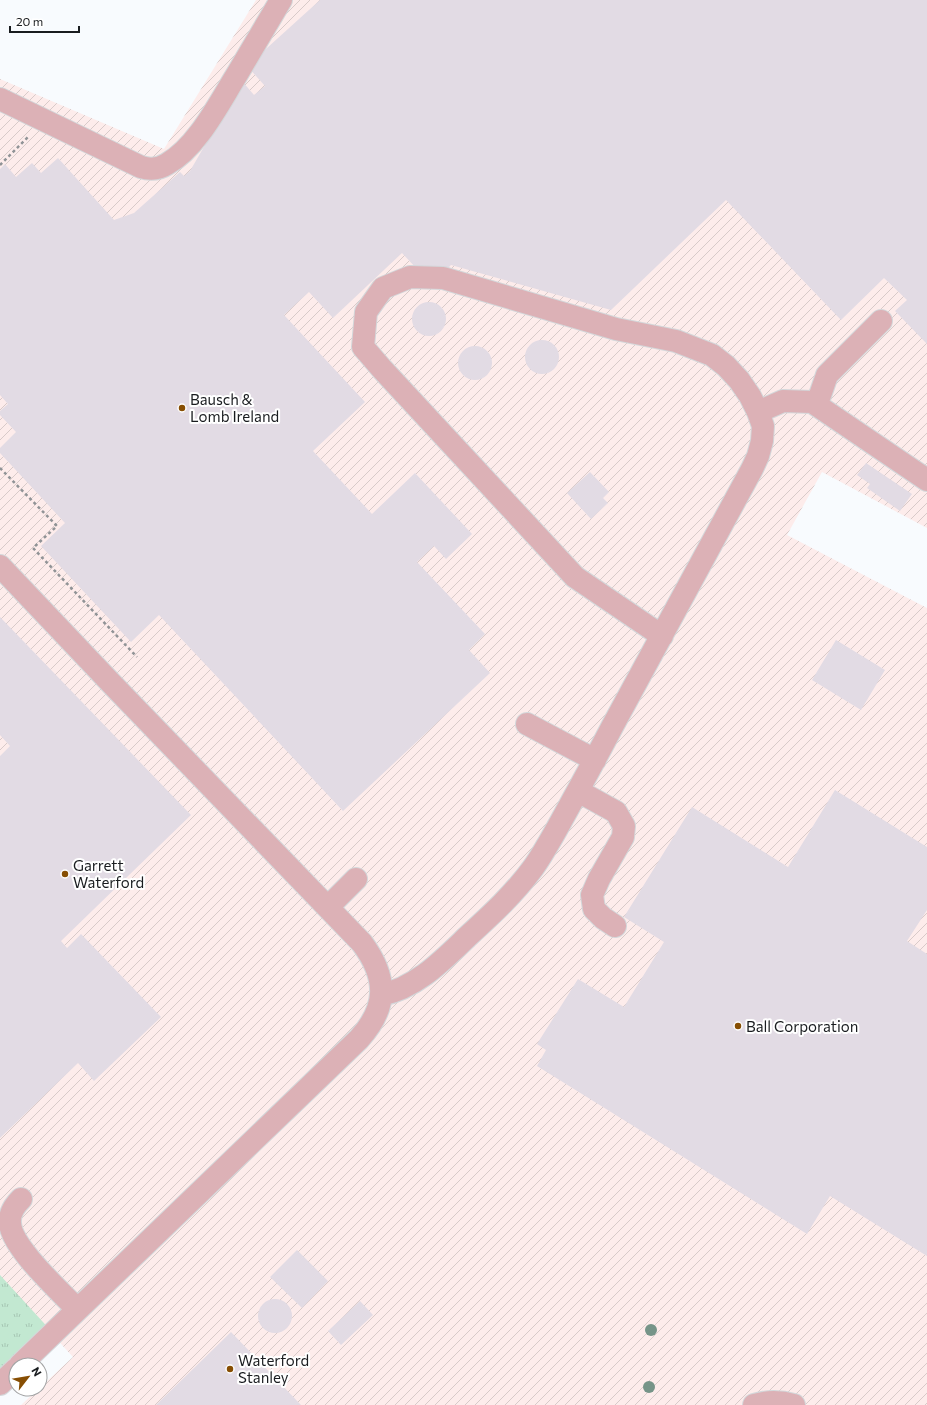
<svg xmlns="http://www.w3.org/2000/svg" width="927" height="1405" viewBox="0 0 927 1405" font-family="Commissioner,sans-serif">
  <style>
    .industrial { fill: url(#industrial-furrows) }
    .grass { fill: url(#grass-tufts) }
    .building { fill: #e2dbe4 }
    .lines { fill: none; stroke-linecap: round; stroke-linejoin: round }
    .minor-casing { stroke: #d4d7da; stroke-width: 24 }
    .path { stroke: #909396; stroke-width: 2.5; stroke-dasharray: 3 3; stroke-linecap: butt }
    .minor { stroke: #dcb1b6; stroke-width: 22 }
    .tree { fill: #769488 }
    .poi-dot { fill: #874e03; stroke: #fff; stroke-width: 1.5 }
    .labels { text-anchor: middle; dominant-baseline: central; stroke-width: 4; stroke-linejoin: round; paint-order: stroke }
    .poi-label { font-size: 15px; fill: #191c1f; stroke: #fff; text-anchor: start }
  </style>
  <defs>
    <pattern id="industrial-furrows" width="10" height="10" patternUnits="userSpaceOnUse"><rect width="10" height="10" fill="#fdeceb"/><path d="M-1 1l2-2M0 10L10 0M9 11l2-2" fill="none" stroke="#d8cac9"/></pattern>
    <pattern id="grass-tufts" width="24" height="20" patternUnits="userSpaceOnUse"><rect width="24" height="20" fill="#c2e8d1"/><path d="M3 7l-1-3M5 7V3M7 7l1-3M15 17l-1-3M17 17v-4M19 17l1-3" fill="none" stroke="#a6c6b3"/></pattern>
  </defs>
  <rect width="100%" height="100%" fill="#f8fbfe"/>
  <path class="industrial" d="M256 0H927V528L822 472 787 535 927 608V1405H21L73 1357 0 1277V79L164 149Z"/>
  <path class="grass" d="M0 1275 53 1333 0 1382Z"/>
  <path class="building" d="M320 0H927V344L895 311 907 300 884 278 841 320 726 200 611 310 451 265 445 271 417 269 402 253 333 318 309 292 284 315 365 402 313 451 372 514 415 473 472 534 446 559 434 546 417 562 485 634 469 650 490 673 343 811 159 615 131 642 41 546 65 523 0 453V448L16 432 0 415V411L8 404 0 395V169L5 164 16 177 32 163 41 173 58 158 114 220 134 213 180 172 184 176 190 171 242 81 254 95 265 86 247 66Z
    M412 319a17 17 0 1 1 34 0a17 17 0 1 1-34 0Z
    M525 357a17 17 0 1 1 34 0a17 17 0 1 1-34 0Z
    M458 363a17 17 0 1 1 34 0a17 17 0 1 1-34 0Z
    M866 463 912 494 900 511 867 488 870 484 857 475Z
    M590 472 609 492 603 498 608 503 591 519 567 493Z
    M0 617 191 815 61 941 67 948 81 934 161 1017 94 1081 78 1063 0 1138V756L10 746 0 735Z
    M836 640 885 670 861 710 812 680Z
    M835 790 927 847V910L907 941 927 954V1256L830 1196 807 1234 537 1066 546 1050 537 1044 578 979 624 1007 664 942 624 917 692 807 788 867Z
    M297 1250 328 1281 302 1308 270 1277Z
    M258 1316a17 17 0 1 1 34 0a17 17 0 1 1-34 0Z
    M360 1301 373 1315 341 1345 328 1331Z
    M231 1332 301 1405H156Z"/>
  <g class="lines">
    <g class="minor-casing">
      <path id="minor" d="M0 99 141 167C150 170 159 169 167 164 197 147 218 105 236 76 251 51 266 25 281 0
        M817 404 827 375 881 321
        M758 412 783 401 812 402 927 480
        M0 566 110 682 362 943C388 978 388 1007 359 1039L20 1365
        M527 724 595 760
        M578 791 616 812 624 826 623 837 599 879 592 895 594 909 603 918 615 926
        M328 907 356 879
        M381 995C416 988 442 961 467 937 491 915 514 894 533 868 545 851 555 832 565 814 581 785 597 756 612 727 659 641 705 555 752 469L758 456 762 441 763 426 758 412 750 396 739 380 726 366 712 355 676 341 616 329 443 278 410 277 383 288 366 312 363 347 382 369 575 577 662 636
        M21 1199C14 1206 9 1213 10 1223 11 1247 60 1291 77 1309
        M0 1384 16 1369
        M754 1405C767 1401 780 1401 794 1405"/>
    </g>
    <path class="path" d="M0 165 28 137
      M0 468 57 526 33 548 137 657"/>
    <use href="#minor" class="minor"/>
  </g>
  <g class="tree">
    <circle cx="651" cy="1330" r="6"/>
    <circle cx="649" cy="1387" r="6"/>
  </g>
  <g class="poi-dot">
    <circle cx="182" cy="408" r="4"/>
    <circle cx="65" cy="874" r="4"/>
    <circle cx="738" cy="1026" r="4"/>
    <circle cx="230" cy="1369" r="4"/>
  </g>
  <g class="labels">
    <g class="poi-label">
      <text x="190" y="399">Bausch &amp;<tspan x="190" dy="17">Lomb Ireland</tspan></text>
      <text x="73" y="865">Garrett<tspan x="73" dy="17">Waterford</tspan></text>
      <text x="746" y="1026">Ball Corporation</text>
      <text x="238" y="1360">Waterford<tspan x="238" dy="17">Stanley</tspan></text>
    </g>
  </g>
  <g transform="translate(28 1377) rotate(59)"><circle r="19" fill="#ffffff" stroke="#a3a4a5"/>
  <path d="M0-3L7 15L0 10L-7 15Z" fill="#874e03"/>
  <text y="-6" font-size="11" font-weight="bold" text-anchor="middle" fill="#191c1f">N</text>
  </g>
  <path d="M10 26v6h69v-6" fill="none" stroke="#191c1f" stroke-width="2"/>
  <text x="16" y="26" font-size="12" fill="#191c1f" stroke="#ffffff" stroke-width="3" paint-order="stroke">20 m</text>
</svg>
